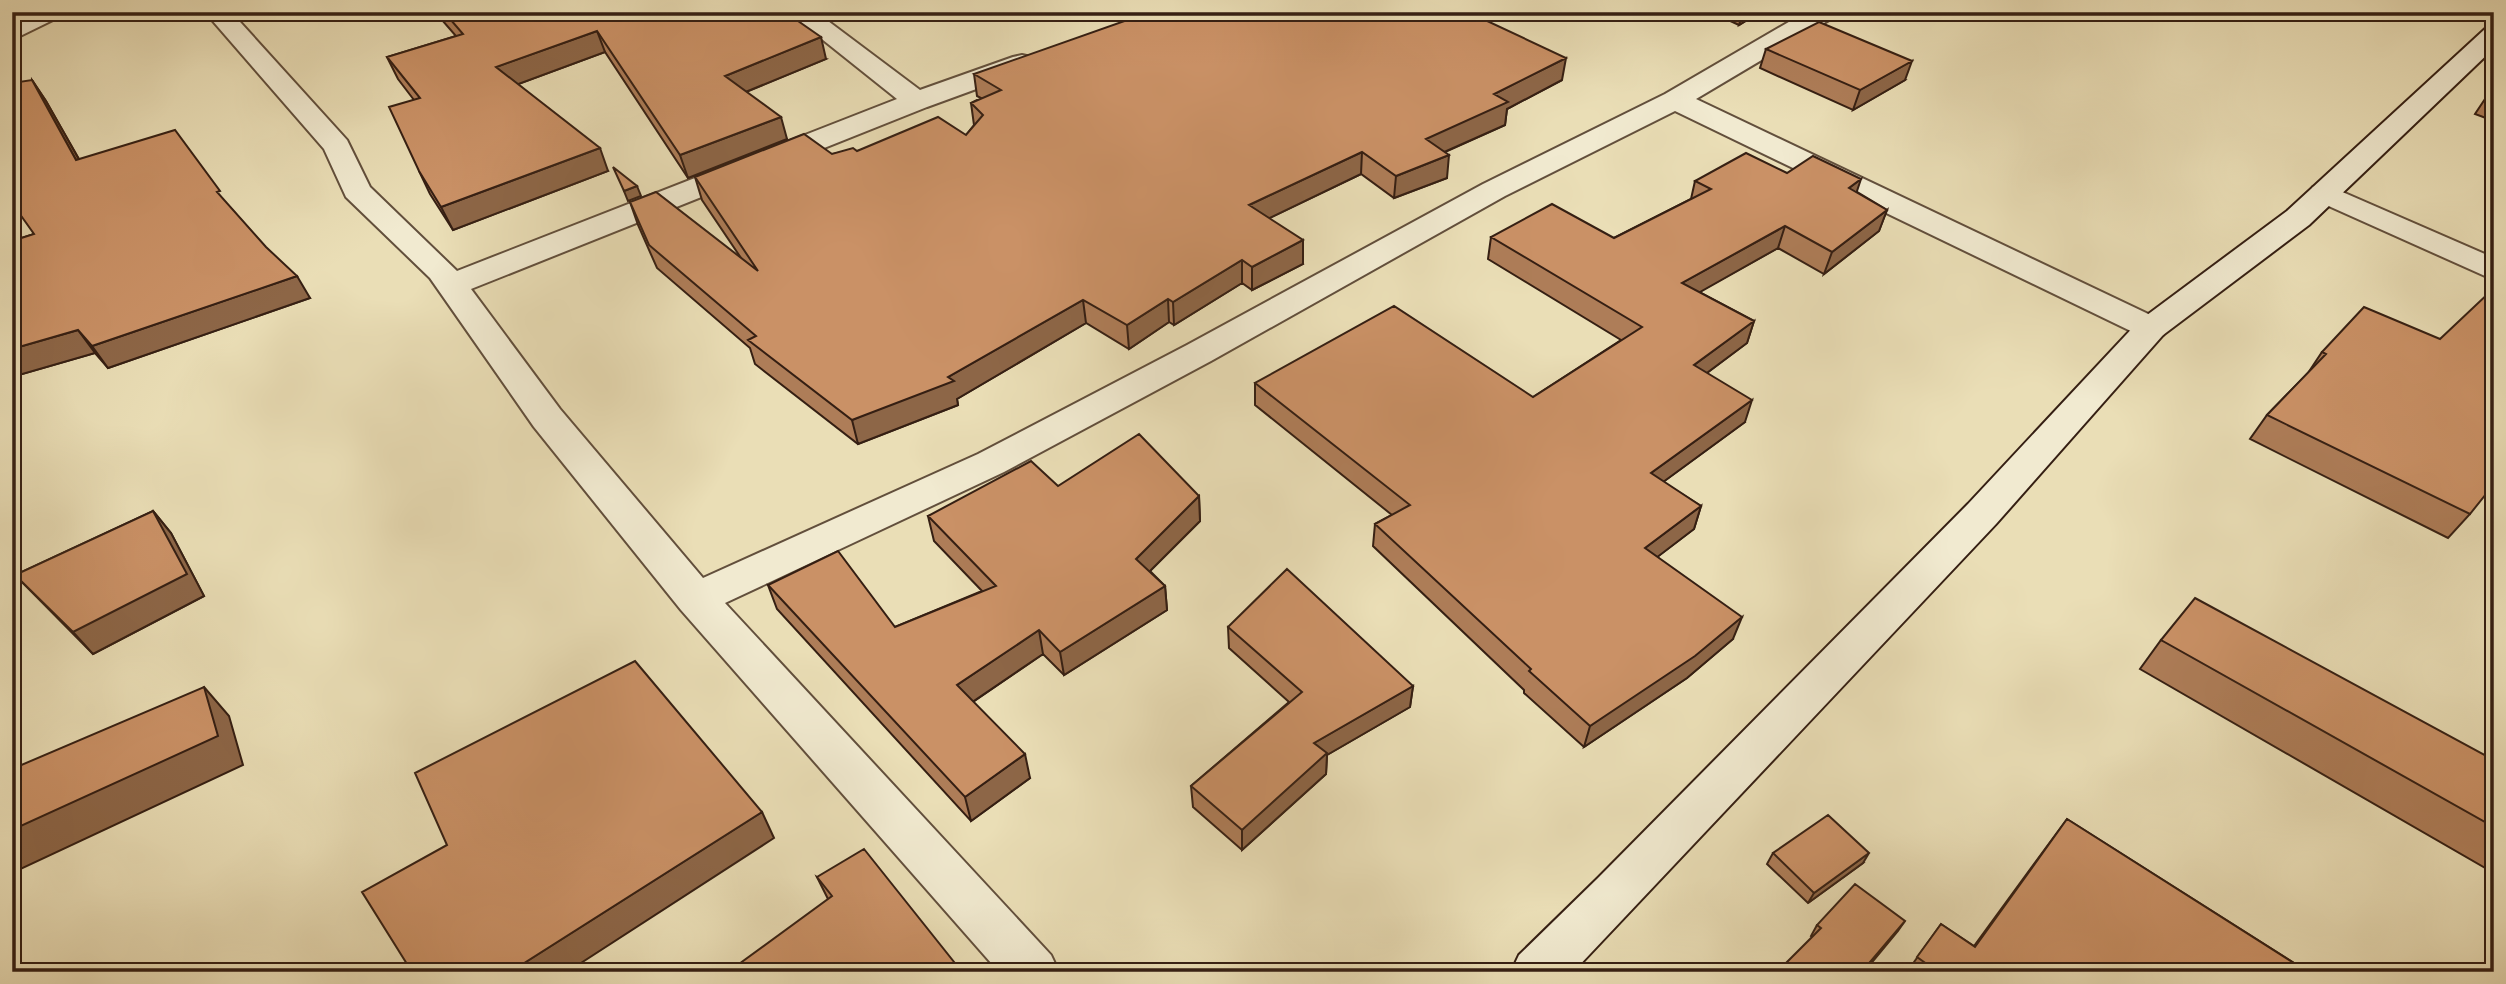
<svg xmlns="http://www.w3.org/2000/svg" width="2506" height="984" viewBox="0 0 2506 984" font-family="'IM FELL DW Pica',serif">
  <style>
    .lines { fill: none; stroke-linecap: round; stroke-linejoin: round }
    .street-casing { stroke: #624f3c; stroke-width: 4 }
    .secondary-casing { stroke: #351f13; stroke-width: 4 }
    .street { fill: #f1ead0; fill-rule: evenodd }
    .secondary { fill: #f1ead0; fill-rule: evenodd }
    .wall { fill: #ae7d58; stroke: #351f13; stroke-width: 2 }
    .shaded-wall { fill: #8d6647; stroke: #351f13; stroke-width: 2 }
    .building { fill: #ca9166; stroke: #351f13; stroke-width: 2 }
  </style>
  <rect width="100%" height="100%" fill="#eadeb6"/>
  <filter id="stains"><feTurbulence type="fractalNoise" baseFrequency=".00286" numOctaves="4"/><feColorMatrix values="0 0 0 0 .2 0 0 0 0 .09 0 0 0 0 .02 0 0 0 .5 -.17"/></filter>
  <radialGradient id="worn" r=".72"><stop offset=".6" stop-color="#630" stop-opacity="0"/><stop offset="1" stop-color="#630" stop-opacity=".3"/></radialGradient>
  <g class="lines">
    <g class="street-casing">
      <path id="street" d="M30 12H62L59 17 12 40V22Z
        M205 12H231L347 140 370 187 457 271 897 99 788 12H816L920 90 1013 57 1022 55 1031 57 1035 63 1031 69 927 107 471 289 560 409 703 578 978 454 1187 345 1483 184 1665 94 1806 12H1837L1834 17 1696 99 2163 321 2168 328 2163 335 2151 339 2139 335 1675 111 1505 196 1211 361 1004 472 725 603 1051 955 1059 972H999L681 610 534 427 430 278 346 197 324 149Z
        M2324 184 2494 258V280L2313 199 2309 193 2313 187Z"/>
    </g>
    <g class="secondary-casing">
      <path id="secondary" d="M2494 26V48L2309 225 2163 335 1996 524 1573 972H1511L1519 955 1598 878 1968 504 2139 321 2287 211 2485 29Z"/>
    </g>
    <use href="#street" class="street"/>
    <use href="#secondary" class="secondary"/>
  </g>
  <path class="wall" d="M435 12H670L677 16 826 59 746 92 787 139 688 178 605 52 518 84 608 171 453 230 430 194 419 171 414 100 398 79 387 57 456 36Z
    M1711 12H1760L1739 25Z
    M1766 49 1905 80 1853 110 1760 68Z
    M2494 73V81L2489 79Z
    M974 74 1562 80 1507 109 1505 125 1445 152 1447 178 1394 198 1361 174 1269 218 1303 264 1252 290 1242 283 1174 325 1169 322 1129 349 1086 323 957 399 958 405 858 444 755 364 750 348 657 268 638 225 630 202 741 258 702 200 695 177 832 154 857 151 966 135 974 125 971 103 981 98 977 96Z
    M32 80 46 101 79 159 228 205 310 298 108 368 95 353 12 377V241L34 234Z
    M2494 92V121L2475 114 2487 96Z
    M1787 173 1857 192 1887 210 1879 231 1824 274 1778 248 1699 292 1754 321 1747 343 1707 373 1745 422 1663 482 1701 506 1694 529 1657 557 1733 639 1687 678 1584 747 1524 693V690L1373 546 1375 524 1392 515 1255 405V383L1533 397 1621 340 1488 259 1491 237 1614 238 1691 199 1695 181Z
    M2440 339 2470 514 2448 538 2250 439 2267 415 2308 373 2322 352Z
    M1058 486 1199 496 1200 521 1150 571 1165 586 1167 610 1064 675 1043 654 973 702 1030 778 971 821 777 609 768 585 895 627 982 591 934 541 928 516Z
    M153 511 171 533 204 596 93 654 15 575Z
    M1228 627 1413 686 1410 707 1327 755 1326 774 1242 850 1193 807 1191 786 1289 702 1229 648Z
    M2161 640 2494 760V873L2140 669Z
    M2067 819 2308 972H1907L1941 924 1974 946Z
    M1773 853 1863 863 1808 903 1767 864Z
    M817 877 962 972 828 899Z
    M1817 925 1898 931 1813 937 1811 936Z"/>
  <path class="shaded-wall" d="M1746 12H1760L1739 25 1742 15Z
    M597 31 605 52 505 89 496 67Z
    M821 37 826 59 731 98 725 76Z
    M1566 58 1562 80 1507 109 1505 125 1424 161 1426 139 1494 94Z
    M1912 61 1905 80 1853 110 1860 90Z
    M32 80 46 101 91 181 76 160Z
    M781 117 787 139 688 178 680 155Z
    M600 148 608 171 453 230 441 207Z
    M1362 152 1361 174 1249 228V205Z
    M1449 155 1447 178 1394 198 1396 176Z
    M1861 179 1854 200 1849 188Z
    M637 186 641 196 628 201 624 191Z
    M1887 210 1879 231 1824 274 1832 252Z
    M1785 226 1778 248 1677 305 1682 283Z
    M1303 240V264L1252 290V267Z
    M1242 260V283L1174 325 1173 302Z
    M297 276 310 298 108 368 92 346Z
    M1168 299 1169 322 1129 349 1127 325Z
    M1083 300 1086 323 957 399 958 405 858 444 852 420 948 377Z
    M1754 321 1747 343 1688 387 1694 365Z
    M78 330 95 353 12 377V349Z
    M1752 400 1745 422 1644 496 1651 473Z
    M1199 496 1200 521 1138 583 1136 559Z
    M1701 506 1694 529 1639 571 1645 548Z
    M153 511 171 533 204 596 93 654 73 632Z
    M1165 586 1167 610 1064 675 1060 652Z
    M1742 617 1733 639 1687 678 1584 747 1590 726Z
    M1039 630 1043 654 962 709 957 685Z
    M1413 686 1410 707 1327 755 1326 774 1242 850V830L1314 743Z
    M204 687 229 716 243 765 12 873V830Z
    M1025 754 1030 778 971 821 965 797Z
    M762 812 774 838 567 972H510Z
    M1869 853 1863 863 1808 903 1814 893Z
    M1905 921 1898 931 1864 972H1862Z"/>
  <path class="building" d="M444 12H670L677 16 686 12H785L821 37 725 76 781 117 680 155 597 31 496 67 600 148 441 207 419 171 389 107 420 98 387 57 463 34Z
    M1150 12H1468L1566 58 1494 94 1508 102 1426 139 1449 155 1396 176 1362 152 1249 205 1303 240 1252 267 1242 260 1173 302 1168 299 1127 325 1083 300 948 377 954 381 852 420 748 340 756 336 649 245 630 202 656 192 758 271 695 177 804 134 832 154 853 148 857 151 938 117 966 135 983 115 971 103 1001 90 974 74Z
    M1819 22 1912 61 1860 90 1766 49Z
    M32 80 76 160 175 130 220 191 217 192 266 247 297 276 92 346 78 330 12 349V241L34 234 12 203V83Z
    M2494 92V99L2487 96Z
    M1746 153 1787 173 1813 156 1861 179 1849 188 1887 210 1832 252 1785 226 1682 283 1754 321 1694 365 1752 400 1651 473 1701 506 1645 548 1742 617 1695 656 1590 726 1529 671 1531 669 1375 524 1410 505 1255 383 1394 306 1533 397 1642 327 1491 237 1552 204 1614 238 1711 189 1695 181Z
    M613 167 637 186 624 191Z
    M2494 288V484L2470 514 2267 415 2326 354 2322 352 2364 307 2440 339Z
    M1139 434 1199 496 1136 559 1165 586 1060 652 1039 630 957 685 1025 754 965 797 768 585 838 551 895 627 996 586 928 516 1031 461 1058 486Z
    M153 511 187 574 73 632 15 575Z
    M1287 569 1413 686 1314 743 1327 753 1242 830 1191 786 1302 692 1228 627Z
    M2195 598 2494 760V827L2161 640Z
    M635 661 762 812 510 972H412L362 892 447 845 415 773Z
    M204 687 218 736 12 830V769Z
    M1828 815 1869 853 1814 893 1773 853Z
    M2067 819 2308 972H1938L1917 957 1941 924 1975 947Z
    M864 849 962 972H728L832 896 817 877Z
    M1855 884 1905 921 1864 969 1862 972H1777L1821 928 1817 925Z"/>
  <rect width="2506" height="984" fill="none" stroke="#eadeb6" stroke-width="42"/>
  <rect x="14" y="14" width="2478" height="956" fill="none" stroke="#351f13" stroke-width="3.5"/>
  <rect x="21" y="21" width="2464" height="942" fill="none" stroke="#351f13" stroke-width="2"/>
  <rect width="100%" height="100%" filter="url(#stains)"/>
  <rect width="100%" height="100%" fill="url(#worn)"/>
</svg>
